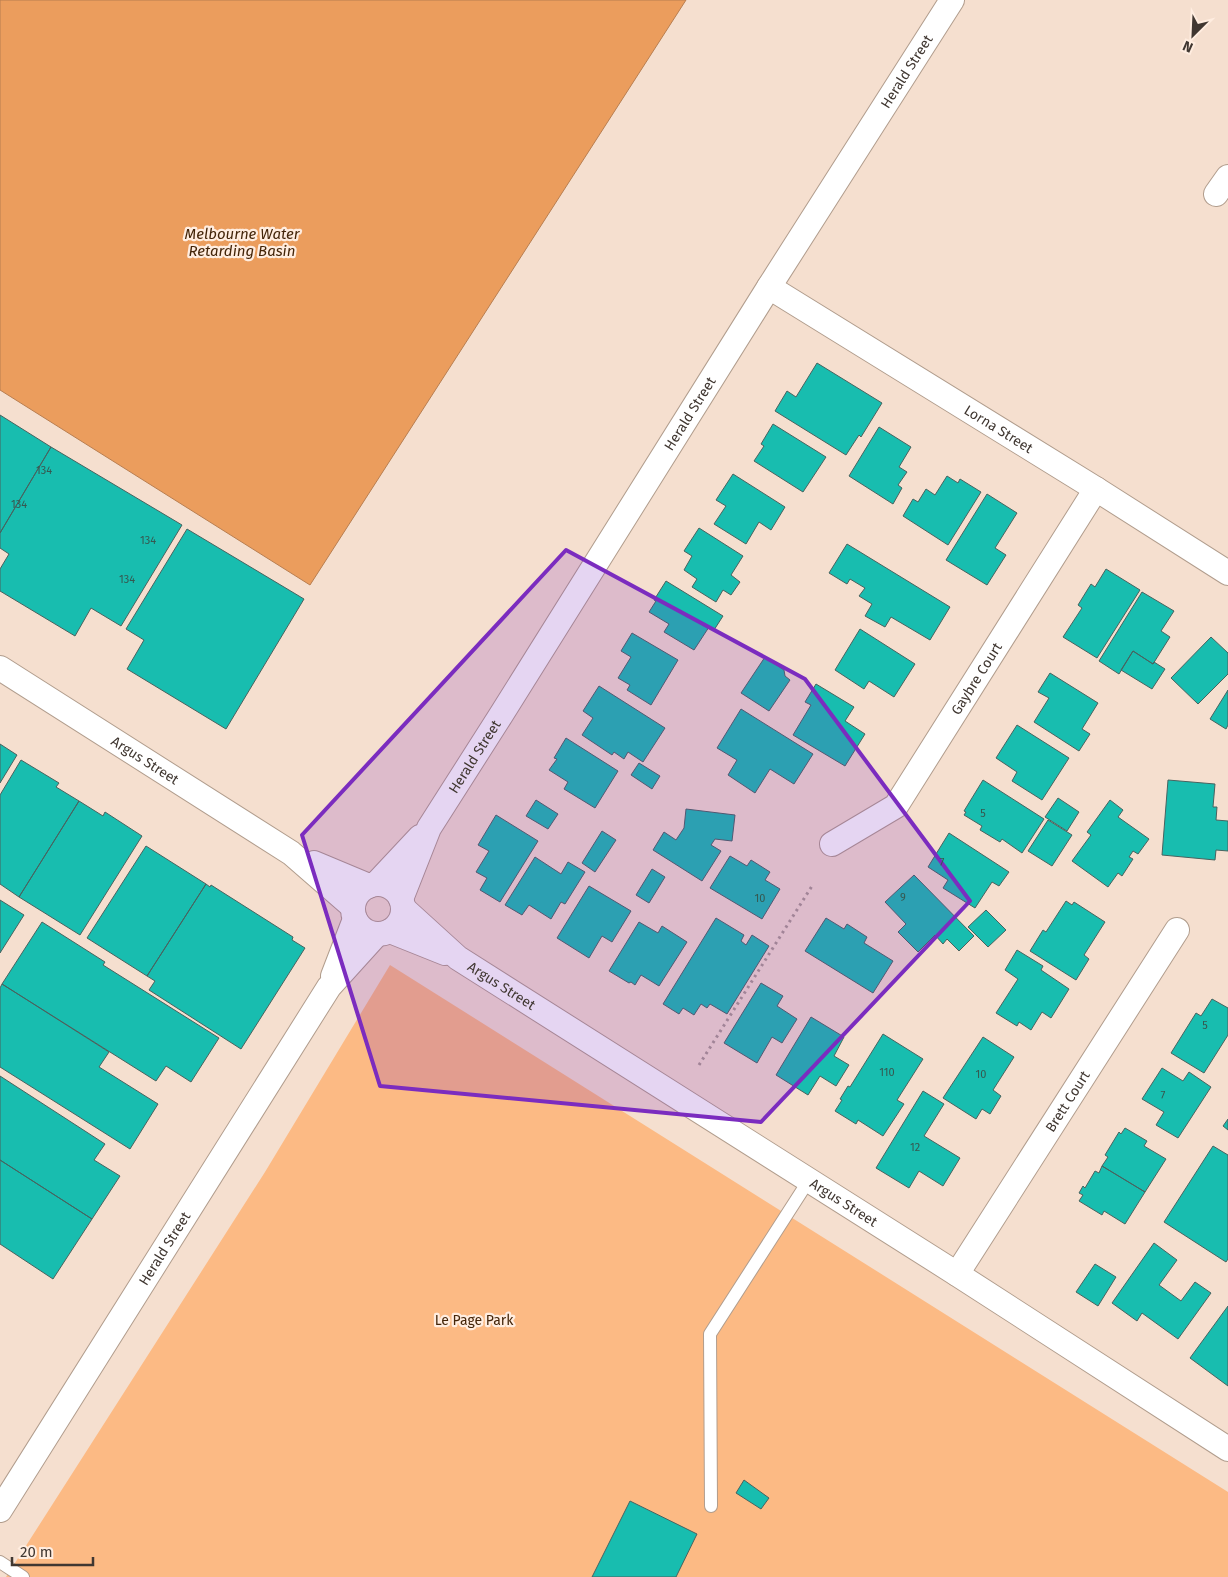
<svg xmlns="http://www.w3.org/2000/svg" width="1228" height="1577" viewBox="0 0 1228 1577" font-family="'Fira Sans',sans-serif">
  <style>
    .green { fill: #fcba84 }
    .water { fill: #eb9d5d; stroke: #b87e50 }
    .building { fill: #18bdaf; stroke: #48635f }
    .lines { fill: none; stroke-linecap: round; stroke-linejoin: round }
    .service-casing { stroke: #b19d8d; stroke-width: 14 }
    .minor-casing { stroke: #b19d8d; stroke-width: 26 }
    .path { stroke: #ab9a8e; stroke-width: 3; stroke-dasharray: 2.5 4; stroke-linecap: butt }
    .service { stroke: #fff; stroke-width: 12 }
    .minor { stroke: #fff; stroke-width: 24 }
    .marked { fill: #7b2cbf; fill-opacity: 0.2; stroke: #7b2cbf; stroke-width: 4; stroke-linejoin: round }
    .labels { text-anchor: middle; dominant-baseline: central; stroke-width: 4.5; stroke-linejoin: round; paint-order: stroke }
    .number-label { font-size: 11px; fill: #365850 }
    .street-label { font-size: 14px; fill: #403731; stroke: #ffede0 }
    .park-label { font-size: 14px; fill: #45260a; stroke: #ffede0 }
    .water-label { font-size: 15px; font-style: italic; fill: #432408; stroke: #ffede0 }
  </style>
  <rect width="100%" height="100%" fill="#f5dfcf"/>
  <path class="green" d="M390 965 1228 1492V1577H6L265 1172Z"/>
  <path class="water" d="M0 0H686L310 585 0 390Z"/>
  <path class="building" d="M817 363 882 403 861 437 859 435 846 455 775 411 787 391 796 397Z
    M0 415 51 447 0 533Z
    M773 424 826 457 803 492 754 461 764 446 761 444Z
    M879 427 911 447 899 467 907 472 898 485 902 488 893 504 849 476Z
    M51 447 182 525 121 626 91 608 75 636 0 591V569L9 554 0 548V533Z
    M733 474 785 507 771 530 759 522 746 544 714 524 726 506 716 500Z
    M947 476 958 483 960 479 981 492 948 545 903 516 913 499 918 502 926 489 935 495Z
    M987 494 1017 513 995 548 1006 555 987 585 946 560Z
    M699 528 743 556 731 575 740 582 731 595 723 590 716 602 692 587 697 579 684 570 692 556 684 551Z
    M187 529 304 599 226 729 127 669 144 640 126 629Z
    M847 544 950 607 930 640 891 617 885 627 865 616 872 604 859 596 865 588 850 579 847 584 829 573Z
    M1106 569 1140 590 1097 658 1063 637 1082 608 1078 605 1091 584 1095 587Z
    M666 581 723 616 714 630 709 627 694 650 664 632 669 624 649 612 656 601 654 600Z
    M1142 592 1174 611 1161 631 1170 637 1153 664 1133 651 1119 674 1099 661Z
    M860 629 915 664 894 697 869 681 864 689 835 670Z
    M632 633 678 660 651 705 627 690 630 685 618 678 631 657 621 651Z
    M1211 637 1228 653V674L1198 704 1171 678Z
    M1133 651 1153 664 1154 662 1165 669 1152 689 1121 670Z
    M765 657 784 670 785 676 790 680 769 711 741 693Z
    M1050 673 1098 703 1082 729 1090 734 1079 751 1034 722 1049 698 1038 692Z
    M816 684 854 707 845 721 865 734 845 766 793 735 811 705 805 702Z
    M599 686 665 728 643 762 628 752 624 759 614 752 612 755 582 735 593 718 583 711Z
    M1228 690V725L1226 729 1210 719Z
    M741 709 813 754 794 784 770 769 755 793 728 775 737 760 717 748Z
    M1017 725 1069 758 1042 800 1012 781 1017 772 996 758Z
    M566 738 618 771 595 808 564 789 568 782 549 770 557 759 554 758Z
    M0 744 17 755 0 783Z
    M21 760 59 783 56 787 79 801 19 897 0 884V795Z
    M639 763 660 776 652 789 631 775Z
    M983 780 1044 819 1022 853 1002 839 1000 842 980 830 982 826 964 815 966 812 964 811Z
    M1168 780 1215 784 1213 807H1217L1216 820 1228 821V851L1216 850 1215 860 1162 855Z
    M1058 798 1079 812 1067 831 1045 817Z
    M536 800 558 814 548 829 526 816Z
    M1110 800 1123 810 1118 817 1149 839 1138 854 1133 851 1129 857 1133 859 1122 876 1118 873 1108 887 1072 861 1091 835 1087 832Z
    M79 801 103 816 105 812 142 836 80 935 19 897Z
    M686 809 735 815 732 841 715 839 711 845 721 851 702 881 653 850 664 832 676 840 684 828Z
    M496 815 538 841 500 902 480 890 487 878 476 872 489 851 478 845Z
    M1048 820 1072 835 1052 866 1028 851Z
    M602 831 616 840 595 872 582 863Z
    M949 833 1009 872 999 886 992 882 975 908 943 888 948 880 928 867Z
    M146 846 206 884 147 976 87 938Z
    M730 856 747 866 751 860 770 872 765 880 780 889 762 919 710 888Z
    M535 857 561 874 568 862 585 872 565 904 561 902 551 919 529 905 522 915 505 905Z
    M652 869 665 877 649 903 636 895Z
    M914 875 974 936 959 951 947 939 943 944 935 935 918 952 898 932 906 924 885 902Z
    M206 884 210 887 211 885 293 937 292 940 305 948 241 1049 149 990 155 981 147 976Z
    M589 886 631 911 612 942 602 936 589 958 557 938Z
    M0 900 24 915 0 953Z
    M1066 901 1072 905 1074 902 1105 922 1084 955 1089 959 1076 980 1030 951 1043 930 1046 932Z
    M986 910 1006 930 988 947 968 927Z
    M716 918 744 935 741 941 746 945 752 935 769 946 727 1014 710 1004 707 1008 701 1004 694 1015 683 1008 679 1014 663 1004Z
    M826 918 844 929 847 924 867 937 864 943 893 961 873 993 805 951Z
    M42 922 105 962 103 965 219 1038 191 1082 166 1066 156 1081 2 984Z
    M639 922 658 933 662 926 687 942 659 986 641 975 635 985 631 982 629 983 609 971Z
    M1017 950 1043 966 1041 970 1069 989 1051 1018 1042 1012 1031 1030 1019 1022 1017 1026 996 1013 1018 979 1005 970Z
    M761 983 783 996 777 1006 797 1019 782 1043 772 1037 757 1063 724 1043Z
    M2 984 109 1052 99 1067 158 1104 130 1149 0 1067V988Z
    M1212 999 1228 1008V1035L1204 1073 1171 1053 1196 1013 1201 1016Z
    M811 1017 844 1037 834 1056 849 1065 836 1086 820 1076 808 1095 776 1075Z
    M883 1034 923 1059 897 1100 904 1104 883 1136 858 1120 856 1124 835 1111 842 1100 840 1099 848 1086 850 1087Z
    M983 1037 1014 1057 993 1090 1001 1096 990 1114 982 1109 976 1119 943 1098Z
    M1162 1068 1183 1081 1189 1072 1211 1087 1178 1138 1156 1125 1164 1112 1142 1099Z
    M0 1076 105 1144 94 1160 120 1176 92 1219 0 1160Z
    M923 1091 944 1104 924 1136 960 1158 943 1186 919 1171 909 1188 876 1168Z
    M1228 1119V1130L1223 1126Z
    M1125 1128 1147 1141 1144 1146 1166 1159 1145 1192 1102 1166 1108 1157 1105 1155 1119 1132 1121 1134Z
    M1213 1146 1228 1155V1259L1226 1262 1164 1222Z
    M0 1160 92 1219 53 1279 0 1244Z
    M1102 1166 1145 1192 1125 1224 1104 1211 1102 1215 1079 1201 1083 1195 1079 1193 1083 1186 1085 1188 1095 1171 1099 1173Z
    M1154 1243 1177 1260 1159 1285 1181 1301 1195 1282 1211 1293 1178 1339 1142 1313 1137 1321 1112 1303Z
    M1095 1264 1116 1277 1098 1306 1076 1292Z
    M1228 1306V1386L1190 1358Z
    M744 1480 769 1498 761 1509 736 1493Z
    M630 1501 697 1534 676 1577H592Z"/>
  <g class="lines">
    <g class="service-casing">
      <path id="service" d="M711 1506 710 1334 809 1180
        M0 1562 23 1577"/>
    </g>
    <g class="minor-casing">
      <g id="minor">
        <path d="M1216 194 1228 177"/>
        <path id="s1" d="M769 287 1096 489 1228 573"/>
        <path id="s2" d="M0 668 291 853 353 907"/>
        <path id="s3" d="M832 844 896 806 1096 489"/>
        <path d="M314 863 369 886"/>
        <path d="M376 884 420 837"/>
        <circle cx="378" cy="909" r="25"/>
        <path id="s4" d="M401 899 429 828 501 715 769 287 952 0"/>
        <path id="s5" d="M403 908 458 958 957 1274 1228 1449"/>
        <path d="M390 931 445 953"/>
        <path d="M333 976 355 919"/>
        <path id="s6" d="M957 1274 1177 930"/>
        <path id="s7" d="M0 1510 329 987 377 934"/>
      </g>
    </g>
    <path class="path" d="M699 1065 812 886"/>
    <use href="#service" class="service"/>
    <use href="#minor" class="minor"/>
  </g>
  <path class="marked" d="M566 550 805 679 970 901 761 1122 380 1086 302 835Z"/>
  <g class="labels">
    <g class="number-label">
      <text x="44" y="470">134</text>
      <text x="19" y="504">134</text>
      <text x="148" y="540">134</text>
      <text x="127" y="579">134</text>
      <text x="983" y="813">5</text>
      <text x="942" y="862">7</text>
      <text x="903" y="897">9</text>
      <text x="760" y="898">10</text>
      <text x="1205" y="1025">5</text>
      <text x="887" y="1072">110</text>
      <text x="981" y="1074">10</text>
      <text x="1163" y="1095">7</text>
      <text x="915" y="1147">12</text>
    </g>
    <g class="street-label">
      <text stroke="none"><textPath href="#s4" startOffset="971">Herald Street</textPath></text>
      <text stroke="none"><textPath href="#s4" startOffset="566">Herald Street</textPath></text>
      <text stroke="none"><textPath href="#s1" startOffset="270">Lorna Street</textPath></text>
      <text stroke="none"><textPath href="#s3" startOffset="225">Gaybre Court</textPath></text>
      <text stroke="none"><textPath href="#s4" startOffset="161">Herald Street</textPath></text>
      <text stroke="none"><textPath href="#s2" startOffset="172">Argus Street</textPath></text>
      <text stroke="none"><textPath href="#s5" startOffset="126">Argus Street</textPath></text>
      <text stroke="none"><textPath href="#s6" startOffset="205">Brett Court</textPath></text>
      <text stroke="none"><textPath href="#s5" startOffset="531">Argus Street</textPath></text>
      <text stroke="none"><textPath href="#s7" startOffset="309">Herald Street</textPath></text>
    </g>
    <g class="park-label">
      <text x="474" y="1320">Le Page Park</text>
    </g>
    <g class="water-label">
      <text x="242" y="234">Melbourne Water<tspan x="242" dy="17">Retarding Basin</tspan></text>
    </g>
  </g>
  <g transform="translate(1193 35) rotate(204)" stroke="#ffede0" stroke-width="4" paint-order="stroke">
  <path d="M0-4L9 19L0 12L-9 19Z" fill="#403731"/>
  <text y="-8" font-size="14" font-weight="bold" text-anchor="middle" fill="#403731">N</text>
  </g>
  <path d="M12 1557v8h81v-8" fill="none" stroke="#403731" stroke-width="2.5"/>
  <text x="20" y="1557" font-size="15" fill="#403731" stroke="#ffede0" stroke-width="4" paint-order="stroke">20 m</text>
</svg>
